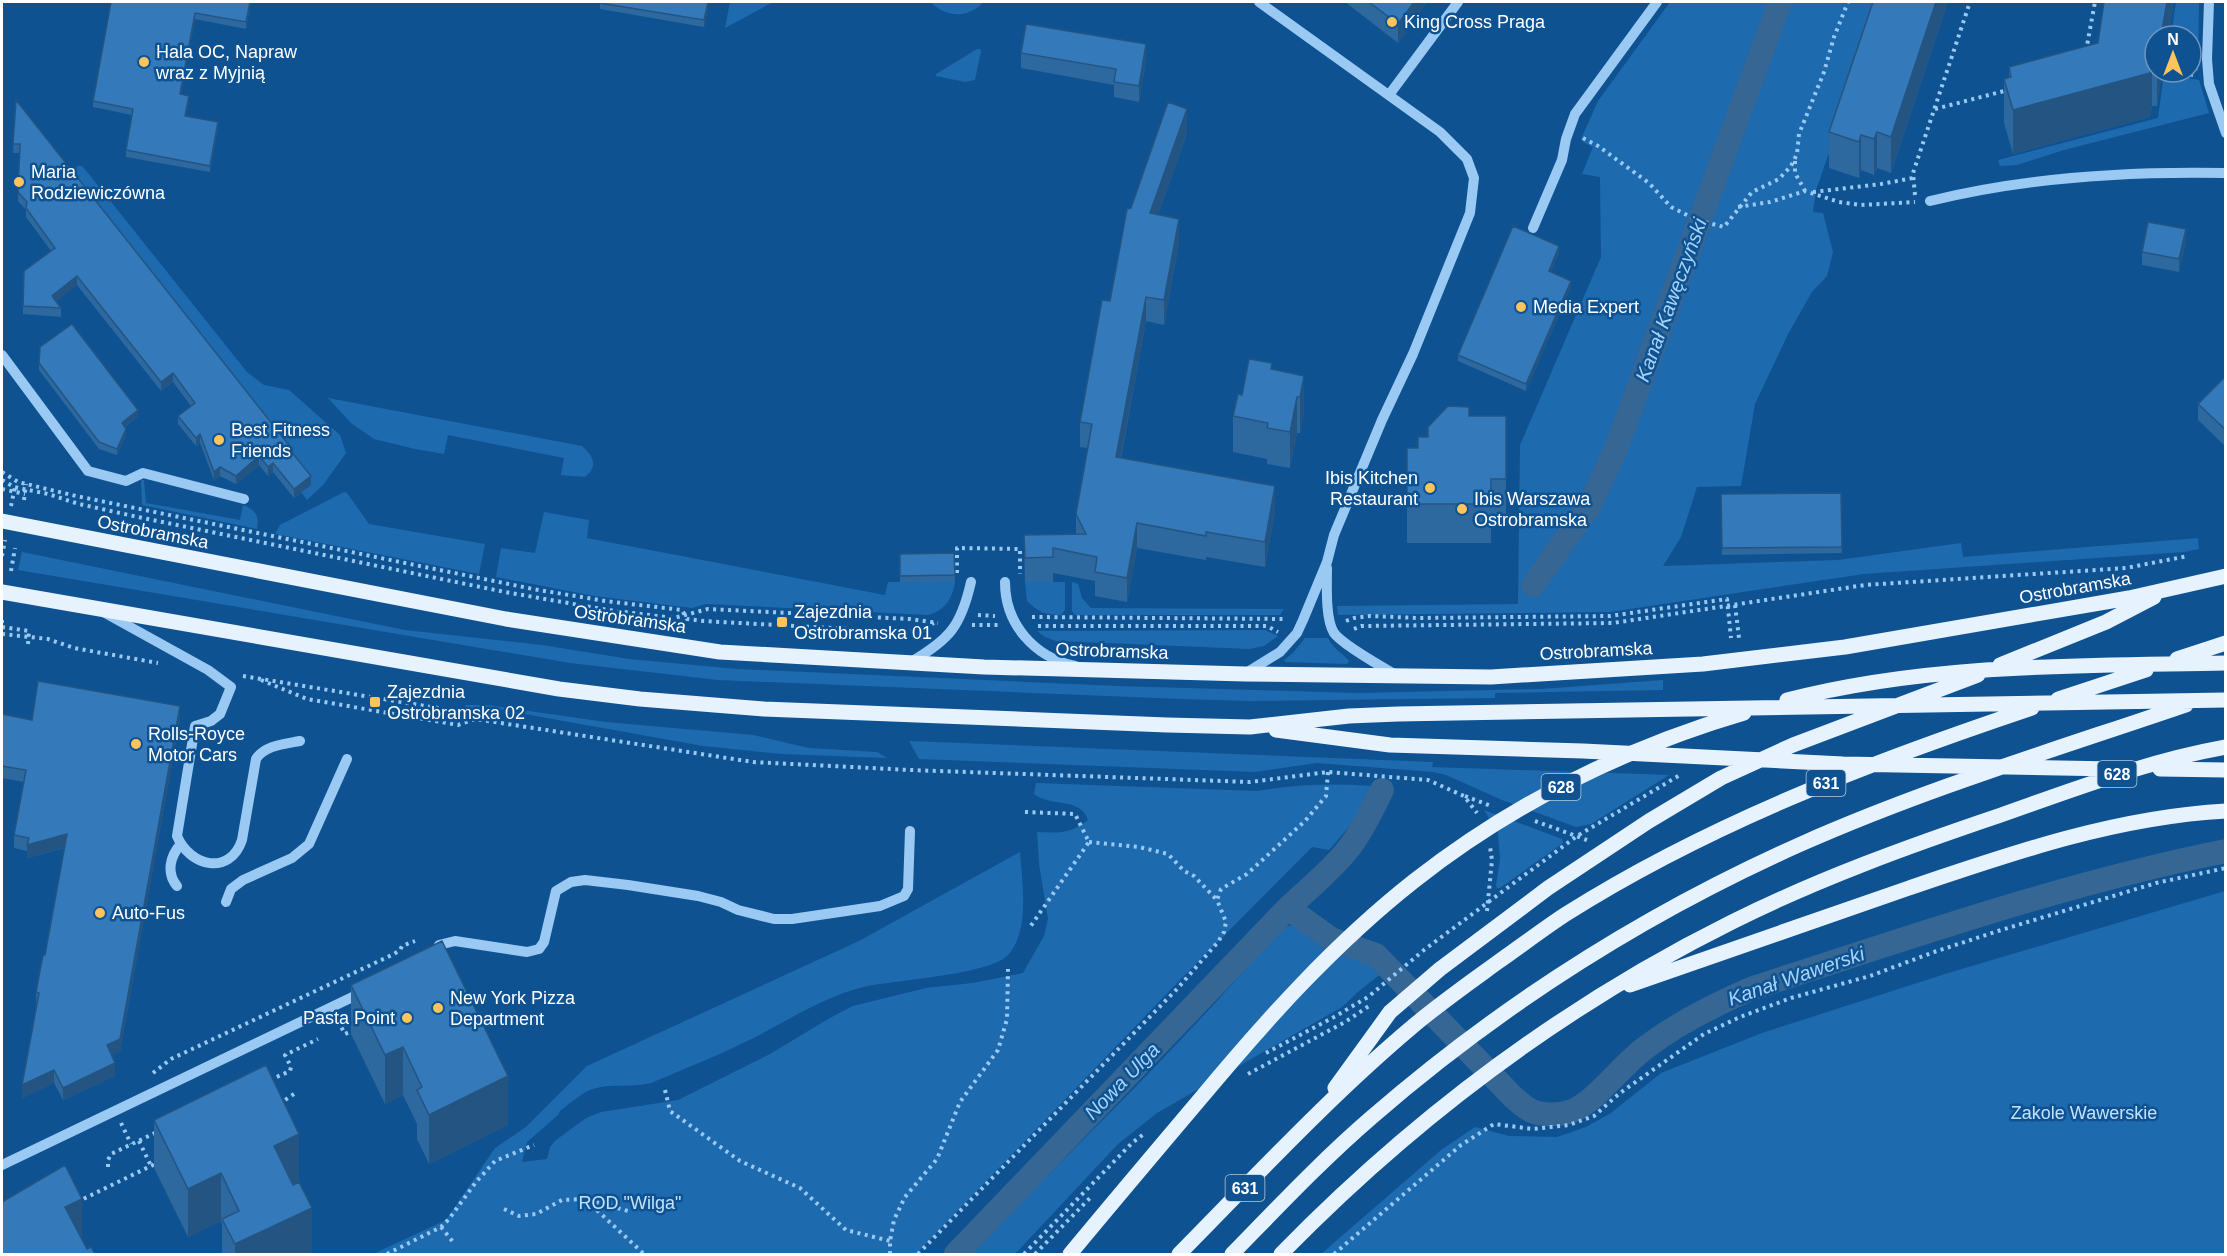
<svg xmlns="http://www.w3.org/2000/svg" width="2227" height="1256" viewBox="0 0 2227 1256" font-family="Arial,sans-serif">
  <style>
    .green { fill: #1e6aaf }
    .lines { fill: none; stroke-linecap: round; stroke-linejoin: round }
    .canal { stroke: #356694; stroke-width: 24 }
    .path { stroke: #9ac9f3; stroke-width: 4; stroke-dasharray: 3 4.5; stroke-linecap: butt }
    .minor { stroke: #9ac9f3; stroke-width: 10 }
    .major { stroke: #e7f2ff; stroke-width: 15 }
    .wall { fill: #2d689f }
    .shaded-wall { fill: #245582 }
    .building { fill: #3479b9; stroke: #245582; stroke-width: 1.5 }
    .poi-dot { fill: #ffc45d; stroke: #0f5291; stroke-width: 2 }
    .labels { text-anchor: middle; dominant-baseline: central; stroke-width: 5; stroke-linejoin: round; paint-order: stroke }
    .shield { fill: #0f5291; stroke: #b7cbde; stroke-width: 1.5 }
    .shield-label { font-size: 16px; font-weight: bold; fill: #fff }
    .poi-label { font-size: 18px; fill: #fff; stroke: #0f5291; text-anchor: start }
    .street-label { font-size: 18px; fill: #fff; stroke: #0f5291 }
    .park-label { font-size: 18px; fill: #c2e2fe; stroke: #0f5291 }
    .water-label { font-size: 20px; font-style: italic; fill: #a6d3fa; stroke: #0f5291 }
  </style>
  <rect width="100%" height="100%" fill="#0f5291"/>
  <path class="green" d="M730 2H773L725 28Z
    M930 2H980L982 4C964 19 947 17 930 2Z
    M1670 2H1882L1816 190 1813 212 1823 213 1833 252 1827 276 1812 292 1788 334 1755 404 1741 486 1697 487 1681 537 1663 566 1838 560 1961 543 1963 557 2198 538 2199 549 2184 552 1864 574 1610 612 1338 615 1337 606 1518 604 1520 445 1601 257 1600 177 1582 174 1593 147 1583 142 1581 139 1598 101Z
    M2176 2H2199L2198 71 2191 70V36H2171Z
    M977 49H980L981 51 975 80 965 82 936 76V74Z
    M2164 74 2199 80 2209 113 2064 150 2017 165 2000 166 1998 160 2158 118Z
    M78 166H82L88 173 247 372 264 385 289 390 340 435 346 453 323 485 307 500 69 173Z
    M328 398 582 446C593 456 599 466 585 477L561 475 564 458 448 435 444 454 415 449 374 439 351 423Z
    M141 480H144L146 503 240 520 243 505C255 509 260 517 257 529L142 505Z
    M344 492 347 493 369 524 485 544 479 574 275 534 280 525Z
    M544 512 589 520 587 538 885 595 888 582H955C952 600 945 610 928 615L706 604 692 608 594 596 496 577 501 548 535 553Z
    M22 552 405 630 542 645 629 659 737 669 1117 686 1358 693 1541 689 1663 680V690L1495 693V698L1250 701 1181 699 718 680 570 663 18 570Z
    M1025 582H1065V610L1061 615C1045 615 1038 612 1027 601Z
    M1072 582 1078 584 1082 598 1091 608 1284 609 1280 615H1075L1072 611Z
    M1265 630 1278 636 1264 646 1250 649 1056 641 1045 637 1037 631Z
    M1305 638H1328C1333 649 1342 652 1349 661L1347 664 1286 662 1284 660 1293 653Z
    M466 705H488L606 722 753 735 809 748 877 752 887 758 782 754 703 746 492 708 471 714 465 708Z
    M909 741 1433 762 1432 767 1669 775 1591 824 1576 827 1502 800 1446 775 1433 772 1317 763 1254 772 919 759Z
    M1036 783 1258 791C1297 784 1336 783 1375 786L1360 814 1329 850 1312 847 1181 979 916 1254H373L446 1220 495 1148 526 1127 587 1066 859 941 1020 852C1022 882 1030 929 1009 954 992 975 893 980 863 987 820 998 783 1024 743 1043 713 1058 681 1070 651 1083 632 1088 611 1083 593 1089 582 1092 570 1104 561 1110L558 1115 527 1142 522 1162 547 1159 550 1147 556 1140 586 1118 601 1112 678 1100 770 1054 828 1019 853 1006 926 988 973 983 1023 973 1044 936 1048 919 1039 864 1037 832C1059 833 1070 834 1088 820 1081 797 1050 807 1034 794Z
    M1484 810 1562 839 1563 843 1500 888H1497L1496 886 1500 859 1498 833Z
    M2225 891V1254H1321L1441 1150 1475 1127 1509 1136 1557 1137 1586 1127 1611 1113 1661 1073 1762 1033 1945 974Z
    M1295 925 1368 959 1382 973 1359 991 1342 1007 1157 1113 1118 1144 1015 1254H969C1075 1147 1185 1042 1282 927Z"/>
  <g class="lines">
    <path class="canal" d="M1533 585 1589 507 1617 446 1780 2
      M1288 908 1331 939 1376 955 1513 1097C1519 1102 1525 1108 1532 1111 1543 1116 1561 1115 1572 1111 1596 1101 1622 1065 1645 1048 1675 1025 1718 1003 1753 988 1909 938 2065 883 2226 851
      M956 1254 1288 908C1309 888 1332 870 1349 848 1363 830 1372 810 1382 790"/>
    <path class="path" d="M2086 51 2095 2
      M2176 72 2193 75
      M1935 109 2008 90
      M1583 138 1598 146 1649 183 1671 207 1697 220 1724 227 1752 192 1779 179 1791 166 1797 154 1799 134 1824 72 1834 37 1848 2
      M1795 161V173L1805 191
      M1813 192 1881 184 1913 178
      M1915 195 1913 173 1970 2
      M1738 207 1770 202 1805 191 1839 202 1861 205 1915 202
      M2 472 18 482 76 496 533 589 605 601 682 610 687 619 703 621 904 632 922 629 934 623
      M2 480 14 487 48 494 79 504 138 517 505 592 608 610 674 618 708 609 910 619 938 623
      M2 489 25 494
      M24 500 26 484
      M11 506 15 487
      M2 556 5 540
      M11 571 15 548
      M957 573V548L1020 549V574
      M1735 605 1739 638
      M978 615 995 616
      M1032 617 1285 619
      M1346 621 1354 618 1370 616 1418 618 1610 616 1727 599 1731 638
      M2 623V619
      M972 625H1001
      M1038 626H1267L1278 632
      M2 627 29 631 28 644
      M1354 629 1361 626 1613 623 1865 585 2126 568 2188 556
      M2 634 48 639 74 648 158 663
      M243 676 444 709 475 719 753 762 910 770 1250 782 1328 772 1428 780 1464 796 1477 813
      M261 680 307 699 458 725 475 719
      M1465 796 1491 806
      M1025 812 1075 814 1089 842 1030 927
      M1535 821 1587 840
      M1089 842 1139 847 1168 854 1184 871 1194 876 1217 900
      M1487 911 1492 860 1490 847
      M338 1021 345 1034 354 1030
      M1266 1053 1334 1017 1368 997 1424 950 1577 836 1680 775
      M153 1073 171 1059 394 954 400 950 402 946 415 941
      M1248 1074 1345 1022 1372 1004
      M270 1080 290 1071 291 1067 285 1055 318 1039
      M665 1090 670 1111 740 1161 800 1188 846 1230 890 1241
      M279 1104 294 1094
      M121 1123 131 1144
      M139 1141 151 1166
      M108 1167V1160L111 1154 157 1132
      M586 1200 644 1254
      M77 1202 157 1163
      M504 1209 519 1216 536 1214 562 1200 585 1199 628 1211
      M441 1227 453 1242
      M387 1254 441 1227 449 1219 476 1182 495 1161 534 1145
      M890 1254V1241L894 1220 905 1197 937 1159 960 1102 998 1050 1007 1019 1008 969
      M918 1254 1177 989 1218 942 1224 932 1226 922 1217 900 1221 889 1247 874 1305 821 1326 796 1328 772
      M1024 1254 1132 1143 1145 1133
      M1035 1254 1090 1198
      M1334 1254 1461 1145 1494 1124 1533 1129 1569 1125 1594 1116 1620 1093 1704 1034 1740 1017 1791 998 1870 976 1934 952 1998 931 2156 883 2226 868"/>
    <path class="minor" d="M2209 2 2207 59 2209 84 2226 133
      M1389 95 1458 2
      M1930 201C2027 177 2126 171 2226 173
      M1533 228 1562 160 1566 139 1575 114 1657 2
      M2 355 88 471 126 481 143 473 244 499
      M1327 568C1327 584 1325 619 1334 633 1342 644 1382 667 1396 675
      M1005 582C1005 624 1034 657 1075 666
      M105 613 208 670 231 687 220 714 211 721 195 726 177 836C190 867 230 876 242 840L256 759C265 745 285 744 300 741
      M911 662C950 639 961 626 971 582
      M1246 673 1280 652 1297 633 1303 620 1327 562 1334 535 1382 420 1413 354 1470 213 1474 178 1467 159 1440 132 1259 2
      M177 886C166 873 170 856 181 844
      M226 902 231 889 243 880 292 858 309 844 347 759
      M439 945 455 941 527 952 539 949 544 942 556 891 571 882 585 880 628 885 698 896 721 902 738 910 774 919H792L880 906 904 896 908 889 910 831
      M2 1165 363 992"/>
    <path class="major" d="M2 521 506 619 720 652 984 667 1245 674 1491 677 1703 664 1845 647 2129 598 2226 576
      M2 592 559 689 640 699 764 709 1167 725 1250 727 1349 716 1398 714 2226 700
      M2177 659 2226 643
      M2000 665 2106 622 2154 597
      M2058 699 2146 670
      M1787 700C1930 663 2079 666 2226 663
      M1276 730 1390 745 1583 751 1843 764 2115 769
      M2160 769 2226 770
      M1630 985C1723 952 1816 920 1909 888 2012 853 2116 817 2226 811
      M1335 1088 1390 1012 1440 969 1548 888 1649 821 1721 778 1793 745 1978 675
      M1070 1254C1113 1202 1157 1150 1201 1098 1266 1020 1334 944 1414 881 1512 804 1625 748 1744 713
      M1179 1254C1255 1177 1329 1097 1412 1027 1439 1004 1469 983 1498 962 1521 946 1543 929 1566 914 1710 823 1871 762 2032 708
      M1232 1254C1277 1208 1322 1160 1372 1117 1500 1006 1646 913 1801 844 1925 789 2057 749 2186 705
      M1281 1254C1412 1120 1563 1006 1732 922 1818 879 1909 846 2001 815 2075 789 2148 761 2226 747"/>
  </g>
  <path class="wall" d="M111 2H251L246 29 195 19 181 94 189 102 186 116 218 128 210 172 126 157V150L132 115 93 107V101Z
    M600 2H709L704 27 600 9Z
    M1345 2H1427L1398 43Z
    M1873 2H1948L1891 173 1877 168 1874 175 1861 170 1859 178 1829 168V132Z
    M2104 2H2174L2168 36H2155V72H2162L2157 106H2152L2150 117 2013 154 2004 123V79L2009 78V67L2098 43Z
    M1021 53 1146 60 1139 102 1114 97V85L1021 68Z
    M16 100 292 453 311 485 294 498 273 472 268 476 259 465 236 484 220 476 214 480 200 443 196 446 178 424V416L191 406 173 382 161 391 77 285 56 301 61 308V317L23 314V306L51 251 26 217V210L18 201 20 153H13Z
    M1187 134 1158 215 1179 243 1164 325 1146 321 1121 458 1275 511 1265 567 1206 557V560L1137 548 1127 602 1095 596V581L1053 573V582H1025L1024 535 1076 534V514L1088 448 1080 447V422L1110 301 1131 208Z
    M2186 242 2179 272 2142 265V252Z
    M1559 253 1551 272 1571 287 1526 391 1458 361V355Z
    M39 363 138 416 125 427 126 435 117 455 99 449 39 370Z
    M1272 370 1304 376V412L1300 433H1297L1290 468 1267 464V459L1233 452V416L1242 395Z
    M2226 376V447L2198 420V404Z
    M1469 416H1506V518H1491V543H1407V448H1418L1428 437Z
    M1841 493 1842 553 1722 555 1721 494Z
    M954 553 955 582H900V554Z
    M2 714 32 720 180 719 120 1052 112 1055 115 1076 63 1100 54 1083 22 1098 36 1005V992L45 955 65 848 27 858V851L14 848V835L24 782 2 778Z
    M351 985 508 1125 429 1164 417 1139V1124L403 1095 385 1104 351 1034Z
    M154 1120 299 1182 312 1254H222V1224L221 1221 188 1237 154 1168Z"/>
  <path class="shaded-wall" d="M250 2H251L246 29V22Z
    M708 2H709L704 27V20Z
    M1414 2H1427L1398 43V24Z
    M1936 2H1948L1891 173V137Z
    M2167 2H2174L2168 36H2161Z
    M195 13V19L180 101V94Z
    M1146 44V60L1139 102V86Z
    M2152 61V106L2150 117 2013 154V110Z
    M2157 72H2162L2157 106Z
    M189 96V102L185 122V116Z
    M1187 109V134L1150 238V213Z
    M218 122V128L210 172V166Z
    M1877 132V168L1874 175V139Z
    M1861 135V170L1859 178V142Z
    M1179 219V243L1164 325V300Z
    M2186 229V242L2179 272V259Z
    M1559 246V253L1549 278V271Z
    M77 276V285L52 305V296Z
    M1571 281V287L1526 391V384Z
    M1146 297V321L1116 482V457Z
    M173 373V382L161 391V382Z
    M1304 376V412L1300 433V397Z
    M1297 397V433L1290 468V432Z
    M138 410V416L122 429V423Z
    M126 429V435L117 455V449Z
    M200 434V443L196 446V438Z
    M259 456V465L236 484V476Z
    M273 463V472L268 476V467Z
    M220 467V476L214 480V472Z
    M311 476V485L294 498V489Z
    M1275 486V511L1265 567V542Z
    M1137 523V548L1127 602V578Z
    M180 706V719L120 1052 107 1058V1045Z
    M67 834V847L27 858V845Z
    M403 1047V1095L385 1104V1055Z
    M115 1063V1076L63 1100V1088Z
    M54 1070V1083L22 1098V1085Z
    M508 1076V1125L429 1164V1115Z
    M299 1134V1182L274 1194V1146Z
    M221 1173V1221L188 1237V1189Z
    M82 1199V1252L65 1207Z
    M312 1208V1254H235V1244Z"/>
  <path class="building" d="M111 2H250L246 22 195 13 180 94 189 96 185 116 218 122 210 166 126 150 133 109 93 101Z
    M600 2H708L704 20 600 3Z
    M1369 2H1414L1398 24Z
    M1873 2H1936L1891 137 1877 132 1874 139 1861 135 1859 142 1829 132Z
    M2104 2H2167L2161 36H2155V62L2152 61 2150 73 2013 110 2004 79 2011 77 2009 67 2098 43Z
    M1026 24 1146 44 1139 86 1114 82 1116 69 1021 53Z
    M16 100 292 449 290 450 311 476 294 489 273 463 268 467 259 456 236 476 220 467 214 472 200 434 196 438 178 416 195 403 173 373 161 382 77 276 52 296 61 308 23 306 24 271 55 248 26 208 27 202 18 192 20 144H13Z
    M1168 102 1187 109 1150 213 1179 219 1164 300 1146 297 1116 457 1275 486 1265 542 1206 532V536L1137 523 1127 578 1095 572 1097 557 1053 548V557L1025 558 1024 535 1086 534 1076 514 1092 424 1080 422 1102 300 1110 301 1127 209 1131 208Z
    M2148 222 2186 229 2179 259 2142 252Z
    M1513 226 1559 246 1549 271 1571 281 1526 384 1458 355Z
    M72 324 138 410 122 423 126 429 117 449 99 442 39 363 40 347Z
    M1249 359 1272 363 1271 369 1304 376 1300 397H1297L1290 432 1267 428 1268 423 1233 416 1238 394 1242 395Z
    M2226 376V430L2198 404Z
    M1448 406 1469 407V416H1506V479H1491V504H1407V448H1418V437H1428V427Z
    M1841 493 1842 547 1722 548 1721 494Z
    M954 553 955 575 900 576V554Z
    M38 681 180 706 120 1039 107 1045 115 1063 63 1088 54 1070 22 1085 39 993 36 992 43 955H45L67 834 27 845 29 838 14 835 26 770 2 766V714L32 720Z
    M442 941 508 1076 429 1115 417 1090 422 1087 403 1047 385 1055 351 985Z
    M266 1065 299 1134 274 1146 293 1185 299 1182 312 1208 235 1244 222 1219 239 1211 221 1173 188 1189 154 1120Z
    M65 1165 82 1199 65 1207 87 1249 91 1247 95 1254H2V1202Z"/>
  <g class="poi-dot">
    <circle cx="1392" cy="22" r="6"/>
    <circle cx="144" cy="62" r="6"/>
    <circle cx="19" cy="182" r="6"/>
    <circle cx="1521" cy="307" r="6"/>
    <circle cx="219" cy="440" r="6"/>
    <circle cx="1430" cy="488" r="6"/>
    <circle cx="1462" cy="509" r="6"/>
    <rect x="776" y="616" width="12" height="12" rx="3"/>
    <rect x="369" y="696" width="12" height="12" rx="3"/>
    <circle cx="136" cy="744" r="6"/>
    <circle cx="100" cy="913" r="6"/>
    <circle cx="438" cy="1008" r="6"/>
    <circle cx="407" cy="1018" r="6"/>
  </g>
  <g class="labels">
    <g class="shield">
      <rect x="2097.5" y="761" width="39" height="26" rx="4.5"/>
      <rect x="1806.5" y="770" width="39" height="26" rx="4.5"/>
      <rect x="1541.5" y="774" width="39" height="26" rx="4.5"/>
      <rect x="1225.5" y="1175" width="39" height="26" rx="4.5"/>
    </g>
    <g class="shield-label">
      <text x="2117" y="774">628</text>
      <text x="1826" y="783">631</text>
      <text x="1561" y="787">628</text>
      <text x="1245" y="1188">631</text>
    </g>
    <g class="poi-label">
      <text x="1404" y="22">King Cross Praga</text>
      <text x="156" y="52">Hala OC, Napraw<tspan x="156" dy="21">wraz z Myjnią</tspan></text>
      <text x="31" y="172">Maria<tspan x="31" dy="21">Rodziewiczówna</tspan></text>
      <text x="1533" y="307">Media Expert</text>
      <text x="231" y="430">Best Fitness<tspan x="231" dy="21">Friends</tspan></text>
      <text x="1418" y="478" text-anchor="end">Ibis Kitchen<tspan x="1418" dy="21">Restaurant</tspan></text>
      <text x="1474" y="499">Ibis Warszawa<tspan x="1474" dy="21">Ostrobramska</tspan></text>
      <text x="794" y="612">Zajezdnia<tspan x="794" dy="21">Ostrobramska 01</tspan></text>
      <text x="387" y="692">Zajezdnia<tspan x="387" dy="21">Ostrobramska 02</tspan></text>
      <text x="148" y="734">Rolls-Royce<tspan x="148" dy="21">Motor Cars</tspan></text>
      <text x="112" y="913">Auto-Fus</text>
      <text x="450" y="998">New York Pizza<tspan x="450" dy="21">Department</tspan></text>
      <text x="395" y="1018" text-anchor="end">Pasta Point</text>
    </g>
    <g class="street-label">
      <text transform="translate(153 532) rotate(11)">Ostrobramska</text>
      <text transform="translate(2075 588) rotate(-10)">Ostrobramska</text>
      <text transform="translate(630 619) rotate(8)">Ostrobramska</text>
      <text transform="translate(1112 651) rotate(2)">Ostrobramska</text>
      <text transform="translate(1596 651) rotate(-3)">Ostrobramska</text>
    </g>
    <g class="park-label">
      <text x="2084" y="1113">Zakole Wawerskie</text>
      <text x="630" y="1203">ROD "Wilga"</text>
    </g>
    <g class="water-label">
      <text transform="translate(1671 300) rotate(-70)">Kanał Kawęczyński</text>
      <text transform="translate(1796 976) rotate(-19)">Kanał Wawerski</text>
      <text transform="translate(1122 1081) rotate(-46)">Nowa Ulga</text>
    </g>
  </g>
  <rect width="2227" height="1256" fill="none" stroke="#ffffff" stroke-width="6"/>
  <g transform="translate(2173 54)"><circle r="28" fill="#0f5291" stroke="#6f97bd" stroke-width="1.5"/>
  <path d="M0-4.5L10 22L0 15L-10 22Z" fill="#ffc45d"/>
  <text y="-9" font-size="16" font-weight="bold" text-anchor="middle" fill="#ffffff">N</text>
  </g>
</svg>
